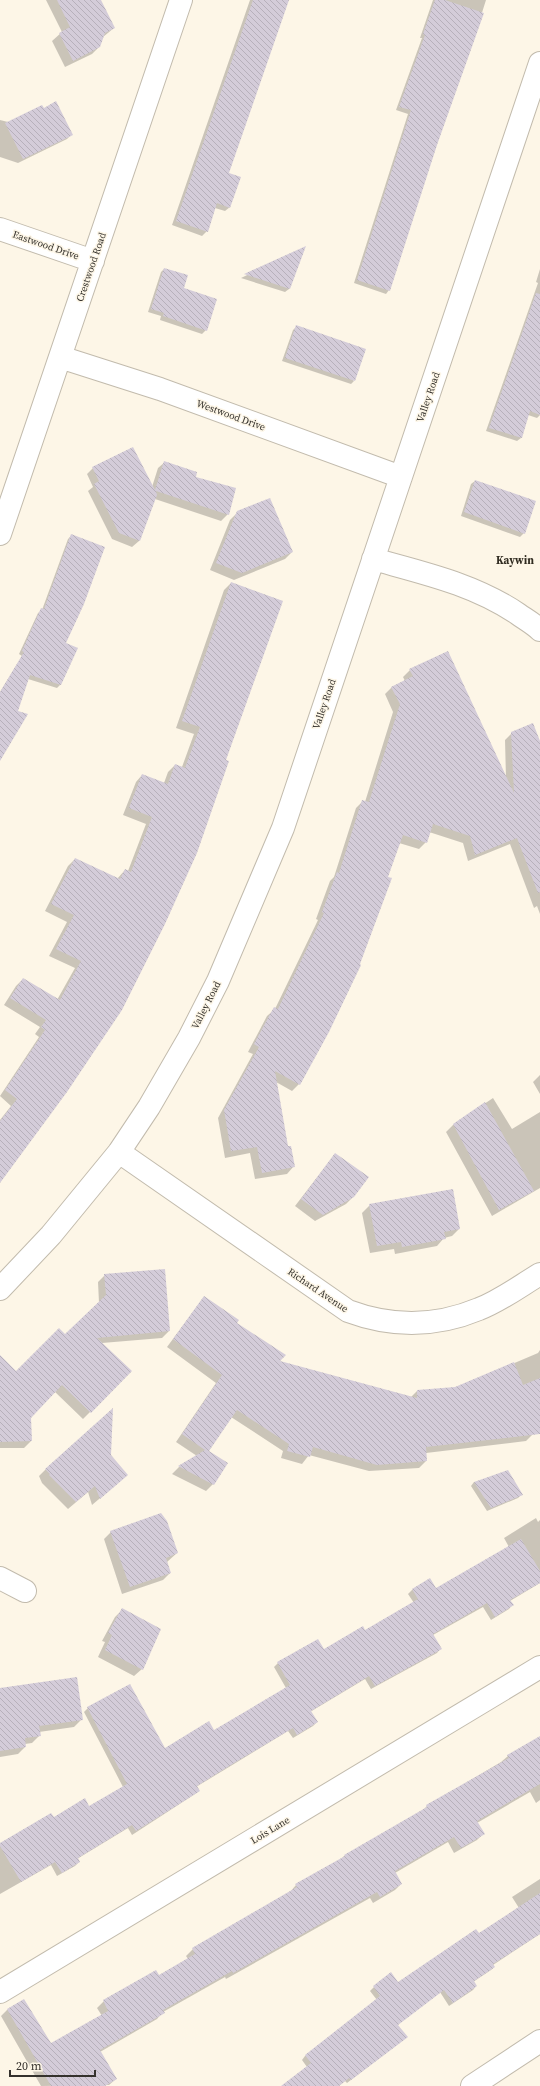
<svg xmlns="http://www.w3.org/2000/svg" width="540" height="2086" viewBox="0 0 540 2086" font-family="'Source Serif 4',serif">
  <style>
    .shadow { fill: #0003 }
    .building { fill: url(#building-back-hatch) }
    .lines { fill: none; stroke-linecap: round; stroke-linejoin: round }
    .street-casing { stroke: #c2bbad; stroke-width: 24 }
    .secondary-casing { stroke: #c2bbad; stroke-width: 24 }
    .street { stroke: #fff; stroke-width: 22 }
    .secondary { stroke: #fff; stroke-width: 22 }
    .labels { text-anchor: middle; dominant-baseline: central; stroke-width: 3; stroke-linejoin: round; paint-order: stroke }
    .street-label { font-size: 10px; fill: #35322d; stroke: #fdf6e7 }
    .neighbourhood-label { font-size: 11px; font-weight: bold; fill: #302b20; stroke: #fdf6e7 }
  </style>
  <defs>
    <pattern id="building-back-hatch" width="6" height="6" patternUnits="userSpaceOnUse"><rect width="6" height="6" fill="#d4ccd9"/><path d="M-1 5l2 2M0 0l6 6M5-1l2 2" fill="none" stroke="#b7b0bb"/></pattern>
  </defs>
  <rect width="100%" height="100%" fill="#fdf6e7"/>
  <path class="shadow" d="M46 0H100L114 28 103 37 99 47 92 54 65 67 52 41 62 32Z
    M250 0H287L228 174 230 207 225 211 215 208 207 231 202 236 172 225Z
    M433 0H486L469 54 460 73 389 290 386 294 354 283 408 114 396 110 422 38H420Z
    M0 120 8 122 72 134 67 139 18 163 0 157Z
    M304 248 289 289 285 292 241 278Z
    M164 269 206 330 202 334 160 320 161 316 148 312 161 272Z
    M540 269V415L537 418 528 415 521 438 517 441 486 431 538 283 536 282Z
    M297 326 354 381 351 384 282 361 293 330Z
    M165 462 195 477 228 514 221 521 155 499 139 541 132 547 112 539 88 491 93 487 87 474 93 468 152 487 158 468Z
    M475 481 524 533 520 537 461 516 471 484Z
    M238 512 292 552 285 559 234 580 210 570 230 520Z
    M71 536 61 684 57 688 28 679 0 759V692L22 656 19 654 38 613 42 610 68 539Z
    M231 583 282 601 0 1179V1120L11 1106 0 1096 39 1037 35 1034 40 1027 4 1005 16 986 23 979 57 1000 75 968 49 956 67 922 45 911 68 866 75 859 117 879 125 870 128 871 146 824 123 815 136 782 142 775 164 783 168 772 175 765 182 767 194 734 176 728 224 590Z
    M410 670 506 779 505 740 512 733 540 744V914L537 906 534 908 510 844 468 861 463 843 429 832 426 842 419 849 399 843 299 1084 292 1091 276 1082 287 1147 294 1166 287 1174 255 1179 250 1153 225 1158 218 1118 253 1054 248 1052 267 1016 275 1009 318 920 316 919 330 881 334 877 356 808 363 801 365 802 393 712 385 694 392 687 405 681 403 677Z
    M540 1075V1094L533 1082Z
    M493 1098 512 1129 540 1112V1188L492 1216 446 1132 453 1125Z
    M335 1154 354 1196 346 1204 315 1221 295 1206Z
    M370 1205 459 1229 452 1236 444 1238 437 1246 395 1254 394 1249 370 1253 362 1213Z
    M105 1275 169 1331 162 1338 102 1343 131 1371 83 1419 54 1391 30 1417 31 1441 24 1448H0V1374L16 1373 65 1335 99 1303 98 1282Z
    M204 1297 279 1362 411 1397 417 1391 455 1388 538 1353 540 1350V1418L533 1434 526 1441 426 1453V1461L419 1468 369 1471 309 1455 302 1464 281 1458 283 1451 231 1417 208 1452 213 1484 206 1491 172 1474 179 1467 197 1456 176 1442 216 1383 167 1347Z
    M110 1455 119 1482 92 1505 88 1492 68 1509 42 1483 39 1476 46 1469Z
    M474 1482 521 1495 518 1498 487 1511 471 1486Z
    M536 1518 538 1522 540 1520V1583L510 1601 512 1605 509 1609 491 1620 483 1607 433 1635 440 1649 437 1653 371 1689 365 1679 310 1712 317 1722 313 1726 293 1738 288 1731 229 1767 196 1787 199 1791 195 1794 132 1835 128 1828 77 1859 79 1862 75 1866 57 1876 51 1865 0 1894V1844L54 1819 89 1808 123 1787 84 1712 88 1708 165 1749 214 1732 286 1688 274 1667 278 1663 324 1650 365 1631 414 1603 408 1594 412 1590 430 1579 436 1589 509 1547 504 1538Z
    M111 1532 177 1553 167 1562 170 1573 163 1580 122 1594 104 1539Z
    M122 1610 142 1669 134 1676 98 1657 105 1642 102 1641 115 1617Z
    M0 1689 82 1719 74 1727 39 1732 40 1735 32 1743 25 1744V1747L18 1754 0 1757Z
    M540 1737V1800L536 1803 530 1792 477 1823 483 1834 477 1840 454 1853 448 1842 395 1873 401 1884 395 1890 373 1903 370 1898 226 1979 225 1977 163 2012 157 2019 100 2052 116 2079 109 2085 41 2086 1 2016 7 2010 24 2000 50 2045 102 2016 97 2008 104 2001 158 1976 188 1959 186 1956 193 1949 290 1892 296 1885 339 1861 344 1856 420 1813 427 1806 501 1762 508 1756Z
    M540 1879V1934L493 1965 494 1967 491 1970 473 1982 476 1986 473 1990 449 2006 440 1992 397 2025 403 2040 347 2083 345 2081 339 2086H283L307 2067 302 2060 305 2056 377 2000 370 1991 374 1987 398 1983 479 1934 519 1908 512 1897Z"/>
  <path class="building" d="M57 0H101L115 28 105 33 100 47 73 61 59 33 70 27Z
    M253 0H289L229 173 241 177 230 208 217 203 208 232 176 221Z
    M435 0H445L484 13 437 145 390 291 357 280 411 110 399 107 425 35 423 34Z
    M56 101 73 135 23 159 5 123 42 105 44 108Z
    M306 246 290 289 244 274Z
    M164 268 188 275 184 288 217 299 207 331 163 316 164 313 151 309Z
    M536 293 540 294V415L530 411 522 438 489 428Z
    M296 325 366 349 355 381 285 358Z
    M133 447 155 490 164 461 197 472 196 477 236 488 229 515 156 491 157 495 140 541 119 533 94 484 99 481 92 467Z
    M475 480 536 501 525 534 464 512Z
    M270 498 293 552 242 573 216 563 237 511Z
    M71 534 105 547 84 604 66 643 78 648 61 685 30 675 18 711 28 714 0 761V692L24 652 22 651 41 608 44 609Z
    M231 582 283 601 226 760 229 761 197 853 165 924 122 1010 67 1092 0 1183V1121L17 1099 5 1090 45 1030 41 1027 46 1020 10 998 23 978 60 1000 81 961 56 949 74 915 51 904 75 858 120 879 125 869 131 872 152 817 129 808 142 774 168 784 175 764 185 768 200 727 182 721Z
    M448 651 514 793 511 732 533 723 540 741V892L538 893 517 838 475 855 470 836 433 824 427 843 403 835 388 877 392 878 360 964 361 965 329 1032 300 1085 275 1071 288 1146H291L295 1167 262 1173 257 1147 231 1151 224 1110 259 1047 254 1044 274 1007 278 1009 324 913 322 912 337 872 339 873 362 800 369 802 400 704 391 687 413 676 409 669Z
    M485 1102 534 1191 499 1210 453 1124Z
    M335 1153 369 1177 354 1197 323 1215 301 1199Z
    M453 1189 460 1229 444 1232 446 1239 402 1247 401 1242 377 1246 369 1204Z
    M165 1269 170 1331 97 1338 132 1371 91 1413 62 1385 31 1418 32 1441 0 1442V1355L16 1371 59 1328 65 1334 106 1295 104 1274Z
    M204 1296 239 1320 237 1323 286 1355 280 1361 417 1398V1390L455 1387 514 1362 523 1385 540 1378V1434L426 1447 427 1461 377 1465 313 1447 310 1457 287 1451 289 1444 237 1410 209 1451 228 1463 214 1485 178 1466 205 1450 182 1434 222 1375 173 1339Z
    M113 1408 111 1455 128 1475 100 1499 95 1486 76 1502 49 1475 50 1474 45 1469Z
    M508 1470 523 1495 491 1508 474 1482Z
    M161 1513 167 1521 178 1553 166 1558 171 1573 130 1587 110 1531Z
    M521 1539 540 1571V1583L510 1600 514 1605 495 1617 487 1603 433 1634 442 1649 375 1686 369 1676 311 1711 318 1722 297 1735 293 1728 234 1763 197 1786 200 1791 136 1831 132 1825 78 1858 80 1862 62 1873 55 1862 21 1882 0 1846V1843L51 1813 54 1817 85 1798 89 1806 127 1784 87 1707 130 1684 165 1748 209 1721 214 1730 290 1685 277 1662 318 1639 324 1649 363 1626 365 1630 418 1599 412 1589 430 1578 436 1588Z
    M122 1608 161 1629 143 1670 105 1650 112 1635 108 1633Z
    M77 1677 83 1720 39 1726 41 1736 25 1738 26 1747 0 1751V1688Z
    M540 1736V1784L477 1821 485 1834 461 1848 454 1837 395 1871 402 1884 380 1897 377 1892 233 1973 232 1971 163 2010 165 2013 100 2050 117 2079 105 2086H51L7 2009 24 1999 51 2043 108 2011 103 2000 156 1970 159 1975 195 1954 192 1948 297 1887 295 1884 345 1856 344 1855 427 1807 426 1805 509 1758 507 1755Z
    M540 1893V1934L493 1964 495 1967 474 1981 477 1986 453 2003 444 1990 398 2025 408 2037 351 2080 349 2078 339 2086H281L311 2063 305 2055 380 1996 373 1986 391 1972 398 1982 476 1929 479 1933Z"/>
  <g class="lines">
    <g class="street-casing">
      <path id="street" d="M0 229 93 261
        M60 357 160 389 401 477
        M0 534 181 0
        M373 559C423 573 474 584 518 614 525 619 534 624 540 630
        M119 1152 348 1311C391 1327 436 1327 479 1309 500 1301 520 1286 540 1274
        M0 1289 51 1235 119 1152 149 1107 189 1038 218 981 283 828 540 63
        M0 1578 25 1591
        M0 1992 540 1667"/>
    </g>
    <g class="secondary-casing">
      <path id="secondary" d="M472 2086 540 2041"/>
    </g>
    <use href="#street" class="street"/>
    <use href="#secondary" class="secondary"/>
  </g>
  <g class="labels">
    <g class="street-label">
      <text transform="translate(46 245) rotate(19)">Eastwood Drive</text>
      <text transform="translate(91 267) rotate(-71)">Crestwood Road</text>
      <text transform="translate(428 397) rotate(-71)">Valley Road</text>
      <text transform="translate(231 415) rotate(20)">Westwood Drive</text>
      <text transform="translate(324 704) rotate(-71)">Valley Road</text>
      <text transform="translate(206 1005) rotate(-63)">Valley Road</text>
      <text transform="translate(318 1290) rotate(34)">Richard Avenue</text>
      <text transform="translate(270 1830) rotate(-31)">Lois Lane</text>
    </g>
    <g class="neighbourhood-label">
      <text x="515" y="560">Kaywin</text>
    </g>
  </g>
  <path d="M10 2070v6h85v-6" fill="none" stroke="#35322d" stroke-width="2"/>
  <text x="16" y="2070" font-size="12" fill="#35322d" stroke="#fdf6e7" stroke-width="3" paint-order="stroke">20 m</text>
</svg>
